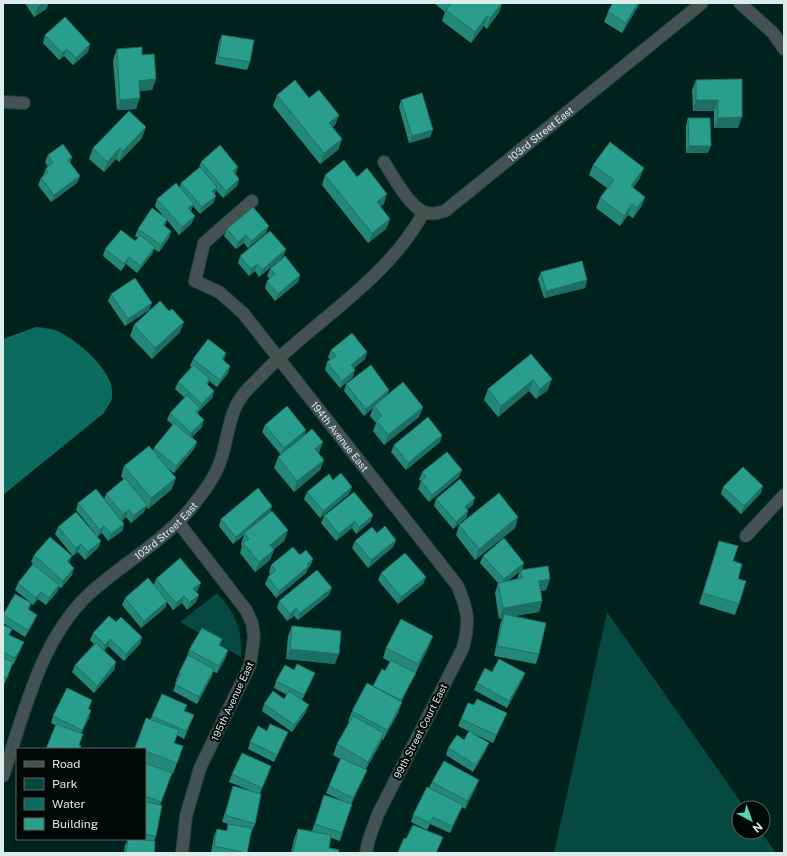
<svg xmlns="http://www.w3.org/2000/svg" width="787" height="856" viewBox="0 0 787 856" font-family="'Public Sans',sans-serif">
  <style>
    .green { fill: #064940 }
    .water { fill: #0c6b5f }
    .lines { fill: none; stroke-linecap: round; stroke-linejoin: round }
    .minor-casing { stroke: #1f3e39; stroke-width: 14 }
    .minor { stroke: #455350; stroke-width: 12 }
    .wall { fill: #248879; fill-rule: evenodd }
    .shaded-wall { fill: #1d6f63 }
    .building { fill: #2a9e8d; stroke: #1d6f63 }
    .labels { text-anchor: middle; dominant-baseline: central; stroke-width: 4; stroke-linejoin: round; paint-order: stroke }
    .street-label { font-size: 10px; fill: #daede8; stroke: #010907 }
  </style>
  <rect width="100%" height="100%" fill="#00221d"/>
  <path class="green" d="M217 593C235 611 243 631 241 657L180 622Z
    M607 612 745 808H739V832H761L776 853H554Z"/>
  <path class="water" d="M36 327C42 328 49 328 55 330 75 338 117 372 112 397 112 402 106 408 104 413L3 495V339Z"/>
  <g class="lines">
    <g class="minor-casing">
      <g id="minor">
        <path d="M740 3 773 33 784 49"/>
        <path d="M3 102 24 103"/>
        <path id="s1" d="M384 162C393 176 408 204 423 212 431 215 437 213 445 211L702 3"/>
        <path id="s2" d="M252 201 204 243 195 281 219 292 243 313 457 585C468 610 470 621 463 648L378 814 369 839 366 853"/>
        <path d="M178 522 246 610 252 623 254 637 250 665 200 768 186 816 182 853"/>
        <path d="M746 536 784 495"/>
        <path id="s3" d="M3 776C24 714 40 640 89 594 124 562 170 538 198 499 206 489 214 477 219 465 229 440 227 412 246 391 257 380 268 368 279 358 330 311 390 274 424 212"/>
      </g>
    </g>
    <use href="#minor" class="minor"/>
  </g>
  <path class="wall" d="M25 3H49L46 9 34 17Z
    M434 3H502L499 12 487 29 484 26 471 43 442 21 445 12Z
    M610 3H640L622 33 604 22 608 12 612 4Z
    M45 35 88 52 73 65 64 56 59 60 43 43Z
    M222 35 250 62 247 70 215 64 219 42Z
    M117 49 142 55 156 79 152 90 140 91 136 109 117 110 113 60Z
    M742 79 738 128H714V111H693L692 90 696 80Z
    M277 95 309 98 339 115 335 125 332 128 342 139 338 150 320 164 273 106Z
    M401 100 430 137 409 143 399 107Z
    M688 118 708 153H686V126Z
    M142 138 119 162 116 159 104 172 89 159 93 148Z
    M48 155 72 157 70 163 80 176 77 183 51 202 38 185 41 178 43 176 46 168 48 167 45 162Z
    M201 162 236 174H235L239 179 237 186 223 198 216 190 214 194 216 196 213 203 200 214 193 206 191 211 192 223 179 235 167 220 165 226 171 231 169 238 159 252 154 249 152 254 137 273 126 264 121 271 103 256 105 249 135 241 138 238 135 236 138 229 164 217 155 206 157 199 180 187 181 183 199 168Z
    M593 165 640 178 633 188 645 197 641 207 633 218 628 215 620 226 596 208 600 198 607 188 589 175Z
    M325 175 357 177 384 204 380 207 390 219 386 229 368 243 322 185Z
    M227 229 266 233 248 248 244 243 236 249 224 236Z
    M286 249 283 257 259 277 255 271 249 276 238 263 240 256Z
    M270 269 300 275 298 282 275 301 265 288 267 281 270 279 267 276Z
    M541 272 587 280 585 288 544 298 538 279Z
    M111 294 149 310 125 326 108 301Z
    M134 325 180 332 152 359 130 336Z
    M331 350 365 359 354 368 353 377 340 388 325 370 327 362 330 360 328 357Z
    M531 354 548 390 536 399 529 391 498 417 484 400 488 389Z
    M193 359 223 361 230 366 228 373 217 387 209 381 208 385 214 391 212 398 199 411 198 414 202 427 192 437 197 442 194 449 174 473 167 468 172 489 148 509 146 507 144 512 131 523 126 517 122 521 124 524 122 531 108 541 102 533 97 537 101 541 98 548 85 560 78 552 73 556 55 534 58 527 94 532 76 510 78 503 104 499 106 494 124 480 121 476 124 466 153 451 154 448 173 425 167 420 170 413 185 398 175 389 178 382 191 367 190 366Z
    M346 384 388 395 423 407 419 417 384 445 373 431 376 423 370 416 373 408 364 416 344 391Z
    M265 425 304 436 324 460 320 470 294 492 274 468 278 457 281 455 262 432Z
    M442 435 440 442 406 470 391 452 394 445Z
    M422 472 459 477 429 502 418 489 421 481 419 480Z
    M333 480 349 494 320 518 304 499 307 492Z
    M723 487 761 493 741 514 721 494Z
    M436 499 473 505 467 509 468 511 466 518 453 529 434 506Z
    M272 506 270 512 288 530 284 541 274 549 270 560 255 572 240 553 242 546 241 544 244 535 233 544 219 526 221 519Z
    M373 515 370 522 356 534 352 528 336 541 321 523 324 516Z
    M518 517 515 528 475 560 456 535 459 525Z
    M377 533 396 540 393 547 368 568 352 548 355 541Z
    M719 541 733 561 738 579 739 604 735 615 699 604Z
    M34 555 69 563 72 575 61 588 59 587 57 592 46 605 38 599 33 605 31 603 29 610 34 622 25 637 3 623V614L30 602 15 590 18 583 33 564 31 562Z
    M483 556 524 563 522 570 550 579 546 590 541 591 542 601 539 612 513 616 539 654 536 664 494 656 500 625 502 618 499 619 495 593 498 583 480 563ZM520 571 517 579 508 581Z
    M313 559 310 566 308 568 306 573 276 598 265 584 268 577 270 574 269 573 271 565Z
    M381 573 426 577 423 584 398 604 378 580Z
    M156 579 198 590 196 592V602L187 610 182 603 173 610 167 602 165 608 141 628 122 605 125 598 154 584Z
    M329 595 298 620 294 616 287 621 277 608 279 601Z
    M116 622 142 637 140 644 124 661 108 646 104 651 116 662 114 670 94 693 72 672 75 665 94 644 90 640 93 633Z
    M3 625 10 635 21 649 13 665H12L4 685 3 684Z
    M292 626 335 664 286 659 288 636Z
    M222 639 220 646 226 657 217 673 213 672 212 676 197 704 173 691 177 681 176 680 179 673 187 657 189 650Z
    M429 646 401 702 398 713 383 740 382 739 380 744 366 769 364 777 351 804H352L340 841 331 838 329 848 338 853H291L294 839 298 829 312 831 324 795 343 801 326 793 340 759 333 755 337 744 349 722 348 721 352 711 373 686 382 669 385 671 390 662 383 658 386 648Z
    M492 672 525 673 522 680 507 708 474 690 477 683Z
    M312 680 302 700 306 712 292 732 262 711 264 704 284 699 287 695 274 688 276 681Z
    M92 700 89 709V718L81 734 79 745 55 725 51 723 53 716Z
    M474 705 504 720 493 743 458 726 461 719Z
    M185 711 194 715 184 739 177 735 174 743 183 746 173 774 172 773 160 805 156 836 154 841V853H124L125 845 128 839H145V749H135L146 718 150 720 152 716Z
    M267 731 288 732 285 739 274 762 248 749 250 742Z
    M464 740 486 750 473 772 446 755 448 748Z
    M271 766 260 793 255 824 252 831 251 830 247 853H211L214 836 217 829 226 831 228 824 222 822 233 786 249 790 229 782 232 774Z
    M432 782 476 787 465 809 462 807 450 833 430 824 427 830 411 822 413 815 429 788Z"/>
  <path class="shaded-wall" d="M43 3H49L46 9 34 17 38 6Z
    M502 3 499 12 487 29 490 18Z
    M638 3H640L622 33 626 23Z
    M487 16 484 26 471 43 475 32Z
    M90 44 88 52 73 65 76 58Z
    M67 49 64 56 59 60 62 53Z
    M156 79 152 90 135 91 139 81Z
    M140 98 136 109 117 110 120 100Z
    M696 100H718L714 111H693Z
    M339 115 335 125 325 134 329 123Z
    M742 117 738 128H714L718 118Z
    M146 127 142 138 119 162 123 151Z
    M433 130 430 137 409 143 412 136Z
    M342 139 338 150 320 164 324 153Z
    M689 146H711L708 153H686Z
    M120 148 116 159 104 172 107 162Z
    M72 157 70 164 68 160Z
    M238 167 236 174 230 179 233 171Z
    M644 168 640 178 627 196 631 186Z
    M80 176 77 183 51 202 54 195Z
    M239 179 237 186 223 198 226 191Z
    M217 187 215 194 212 191Z
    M387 194 384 204 373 213 377 202Z
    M216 196 213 203 200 214 202 207Z
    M645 197 641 207 633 218 637 208Z
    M194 204 191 211 186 216 188 208Z
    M632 204 628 215 620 226 624 216Z
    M195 216 192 223 179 235 182 227Z
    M390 219 386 229 368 243 372 233Z
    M269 226 266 233 248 248 251 241Z
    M171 231 169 238 159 252 161 245Z
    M246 235 244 243 236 249 238 242Z
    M155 247 152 254 137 273 140 266Z
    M286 249 283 257 259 277 262 270Z
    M129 257 126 264 121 271 124 264Z
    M257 264 255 271 249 276 251 269Z
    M300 275 298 282 275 301 278 294Z
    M587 280 585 288 544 298 546 291Z
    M152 303 149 310 125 326 128 319Z
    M184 322 180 332 152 359 155 348Z
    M367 352 365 359 349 372 351 365Z
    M226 353 224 361 219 367 222 359Z
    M230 366 228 373 217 387 220 380Z
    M355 370 353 377 340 388 342 381Z
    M552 379 548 390 536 399 540 389Z
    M533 380 529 391 498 417 501 406Z
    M389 390 387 397 374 406 373 408 364 416 366 409Z
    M214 391 212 398 199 411 202 404Z
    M423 407 419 417 384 445 388 435Z
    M200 408 198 415 196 412Z
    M204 420 202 427 189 440 191 433Z
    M306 430 304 437 281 455 284 448Z
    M442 435 440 442 406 470 408 463Z
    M197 442 194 449 174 473 176 466Z
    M323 442 319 453 311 459 315 449Z
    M324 460 320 470 294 492 297 481Z
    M462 470 459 477 429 502 432 495Z
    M176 478 172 489 148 509 151 498Z
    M763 486 761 493 741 514 744 506Z
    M352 487 349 494 320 518 323 511Z
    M475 498 473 505 462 514 465 507Z
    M147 505 144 512 131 523 133 516Z
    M272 506 270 513 244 533V535L233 544 236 537Z
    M129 510 126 517 120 522 123 514Z
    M468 511 466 518 453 529 456 522Z
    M373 515 370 522 356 534 359 527Z
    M518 517 515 528 475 560 479 549Z
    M355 521 352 528 336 541 339 534Z
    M124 524 122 531 108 541 111 534Z
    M104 526 102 533 97 537 100 530Z
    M288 530 284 541 266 555 270 545Z
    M396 540 393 547 368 568 371 560Z
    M101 541 98 548 85 560 88 552Z
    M81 544 78 552 73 556 76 548Z
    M274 550 270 560 255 572 259 562Z
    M72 556 69 564 67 561Z
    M313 559 310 566 308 568 306 573 276 598 279 591 307 564Z
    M524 563 522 570 501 586 504 579Z
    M74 568 72 575 61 588 63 581Z
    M426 577 423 584 398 604 401 597Z
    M550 579 546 590 535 592 539 581Z
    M201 583 198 590 191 596 193 589Z
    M59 585 57 592 46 605 49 598Z
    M332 588 329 595 298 620 300 613Z
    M41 592 38 599 33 605 36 598Z
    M199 595 196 602 187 610 190 602Z
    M184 596 182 603 173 610 176 603Z
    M167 601 165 608 141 628 144 621Z
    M542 601 539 612 503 618 504 614 502 618 499 619 503 608Z
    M296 608 294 616 287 621 290 614Z
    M37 615 34 622 25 637 28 630Z
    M433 636 429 646 399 707 401 700 415 674 418 664Z
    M142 637 140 644 124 661 126 654Z
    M110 639 108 646 103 652 105 645Z
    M24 642 21 649 13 665 15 658Z
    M290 649 339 654 335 664 286 659Z
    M228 650 226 657 217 673 219 666Z
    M116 662 114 670 94 693 97 686Z
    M214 669 212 676 197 704 199 697Z
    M315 673 312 680 301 702 304 695Z
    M525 673 522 680 507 708 509 701Z
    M402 702 398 713 383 740 387 730Z
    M309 705 306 712 292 732 294 725Z
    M91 710 89 718 79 737 82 730Z
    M507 713 504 720 493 743 496 735Z
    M194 715 191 722 184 739 186 731Z
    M384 733 380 744 364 772 368 762Z
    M489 743 486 750 473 772 476 765Z
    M271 766 269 773 259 795 262 788Z
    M367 770 364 777 351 805 353 798Z
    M479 780 476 787 465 809 467 801Z
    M463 805 460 812 450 833 452 826Z"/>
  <path class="building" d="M35 3H43L38 6Z
    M451 3H502L490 18 487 16 475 32 446 10Z
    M613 3H638L626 23 608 12Z
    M65 17 90 44 76 58 67 49 62 53 45 35Z
    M222 35 254 40 250 62 218 57Z
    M142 47V55L154 54 156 79 139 81 140 98 120 100 117 49Z
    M742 79V117L718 118V100H696V80Z
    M295 80 309 98 319 90 339 115 329 123 342 139 324 153 277 95Z
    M422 93 433 130 412 136 401 100Z
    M129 111 146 127 123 151 120 148 107 162 93 148Z
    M688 118H710L711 146H689Z
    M610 142 644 168 631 186 645 197 637 208 632 204 624 216 600 198 614 180 593 165Z
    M63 144 72 157 68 160 80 176 54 195 41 178 48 172 46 168 53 163 48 155Z
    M220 145 238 167 233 171 239 179 226 191 201 162Z
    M344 160 357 177 367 168 387 194 377 202 390 219 372 233 325 175Z
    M200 167 217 187 212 191 216 196 202 207 181 183Z
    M176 183 194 204 188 208 195 216 182 227 157 199Z
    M253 207 269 226 251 241 246 235 238 242 227 229Z
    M152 208 167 219 163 225 171 231 161 245 138 229Z
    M121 230 135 241 140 235 155 247 140 266 129 257 124 264 105 249Z
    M270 231 286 249 262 270 257 264 251 269 240 256Z
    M285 256 300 275 278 294 267 281 275 274 270 269Z
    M582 261 587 280 546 291 541 272Z
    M135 278 152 303 128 319 111 294Z
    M160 301 169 311 172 309 184 322 155 348 134 325Z
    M352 333 367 352 351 365 355 370 342 381 327 362 336 356 331 350Z
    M208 339 226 353 222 359 230 366 220 380 193 359Z
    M531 354 552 379 540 389 533 380 501 406 488 389Z
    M194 365 210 379 206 383 214 391 202 404 178 382Z
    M371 365 389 390 366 409 346 384Z
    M403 382 423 407 388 435 376 420 382 416 374 406Z
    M187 395 200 408 196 412 204 420 191 433 170 413Z
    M287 406 306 430 284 448 265 425Z
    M428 417 442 435 408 463 394 445Z
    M174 423 197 442 176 466 154 448Z
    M312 429 323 442 315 449 324 460 297 481 278 457Z
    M149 446 176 478 151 498 124 466Z
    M447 452 462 470 432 495 421 481 426 477 422 472Z
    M743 467 763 486 744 506 723 487Z
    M341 473 352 487 323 511 307 492 329 474 333 480Z
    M125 478 147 505 133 516 129 510 123 514 106 494Z
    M460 479 475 498 465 507 468 511 456 522 436 499Z
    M258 488 272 506 236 537 221 519Z
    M96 489 124 524 111 534 104 526 100 530 78 503Z
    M354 492 373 515 359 527 355 521 339 534 324 516Z
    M499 493 518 517 479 549 459 525Z
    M272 511 288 530 270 545 274 550 259 562 243 543 249 539 244 533Z
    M76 512 101 541 88 552 81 544 76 548 58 527Z
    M385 526 396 540 371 560 355 541 372 527 377 533Z
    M50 537 72 556 67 561 74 568 63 581 34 555Z
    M504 538 524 563 504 579 483 556Z
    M719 541 738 546 733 561 742 564 738 579 746 581 739 604 703 593Z
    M293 547 300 555 306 550 313 559 307 564 309 566 279 591 268 577 276 570 271 565Z
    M405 553 426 577 401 597 381 573Z
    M180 558 201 583 193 589 199 595 190 602 184 596 176 603 156 579Z
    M33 564 59 585 49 598 41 592 36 598 18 583Z
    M548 566 550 579 539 581 542 601 503 608 498 583 522 578 521 570Z
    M317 570 332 588 300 613 296 608 290 614 279 601Z
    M148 578 167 601 144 621 125 598Z
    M15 594 31 603 28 609 37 615 28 630 3 615Z
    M504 614 546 623 539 654 497 646Z
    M109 616 116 622 121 617 142 637 126 654 110 639 105 645 93 633Z
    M401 619 433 636 418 664 386 648Z
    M3 625 12 629 9 635 24 642 15 658 3 652Z
    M292 626 341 631 339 654 290 649Z
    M202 628 222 639 219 645 228 650 219 666 189 650Z
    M96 643 116 662 97 686 75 665Z
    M188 655 214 669 199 697 175 684 181 674 179 673Z
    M3 658 13 662 7 678 3 676Z
    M499 659 525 673 509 701 477 683 485 668 492 672Z
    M391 660 416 673 401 700 373 686 382 669 385 671Z
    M297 664 315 673 304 695 276 681 285 665 294 670Z
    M367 683 402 702 387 730 352 711Z
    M67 688 92 700 88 709 91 710 82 730 53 716Z
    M273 691 284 699 289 691 309 705 294 725 264 704Z
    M162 694 187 705 184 711 194 715 186 731 152 716Z
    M477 699 507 713 496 735 461 719 468 703 474 705Z
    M353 716 384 733 368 762 337 744Z
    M146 718 179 730 174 743 183 746 177 763 145 751V749H138L135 748Z
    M56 724 83 734 79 745 81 746 80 749H46Z
    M270 724 288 732 277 755 250 742 258 726 267 731Z
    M469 731 489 743 476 765 448 748 457 735 464 740Z
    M242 753 271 766 262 788 232 774Z
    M341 758 367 770 353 798 329 786Z
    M444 761 479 780 467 801 432 782Z
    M145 763 172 773 161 802 145 796Z
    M233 786 261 794 255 824 225 815Z
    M427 787 463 805 452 826 433 817 430 823 413 815Z
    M324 795 352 804 342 833 315 824Z
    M145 802 162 805 156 836 145 834Z
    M228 824 252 828 247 853 214 846 217 829 227 831Z
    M413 825 443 837 436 853H400L398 852 404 838 406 839Z
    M298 829 331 835 329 848 339 850 338 853H293Z
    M128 839H134L155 841 154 853H126Z"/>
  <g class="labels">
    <g class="street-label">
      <text stroke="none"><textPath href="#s1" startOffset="209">103rd Street East</textPath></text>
      <text stroke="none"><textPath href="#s2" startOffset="318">194th Avenue East</textPath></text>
      <text stroke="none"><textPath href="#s3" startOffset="303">103rd Street East</textPath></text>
      <text transform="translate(232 701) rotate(-65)">195th Avenue East</text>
      <text transform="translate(420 731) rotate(-63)">99th Street Court East</text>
    </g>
  </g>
  <rect width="787" height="856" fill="none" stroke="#daede8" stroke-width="8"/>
  <rect x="16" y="748" width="130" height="92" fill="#010907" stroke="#586461"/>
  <rect x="24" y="761" width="20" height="6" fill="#455350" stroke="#586461"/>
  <text x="52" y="768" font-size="12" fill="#daede8">Road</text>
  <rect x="24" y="778" width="20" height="12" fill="#064940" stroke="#586461"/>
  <text x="52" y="788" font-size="12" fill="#daede8">Park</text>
  <rect x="24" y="798" width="20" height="12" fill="#0c6b5f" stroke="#586461"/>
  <text x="52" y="808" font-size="12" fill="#daede8">Water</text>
  <rect x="24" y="818" width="20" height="12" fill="#2a9e8d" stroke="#586461"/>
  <text x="52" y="828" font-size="12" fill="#daede8">Building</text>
  <g transform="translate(751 820) rotate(139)"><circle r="19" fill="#010907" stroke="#586461"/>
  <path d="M0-3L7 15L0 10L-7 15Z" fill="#5cceba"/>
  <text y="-6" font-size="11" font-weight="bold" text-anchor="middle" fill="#daede8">N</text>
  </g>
</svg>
